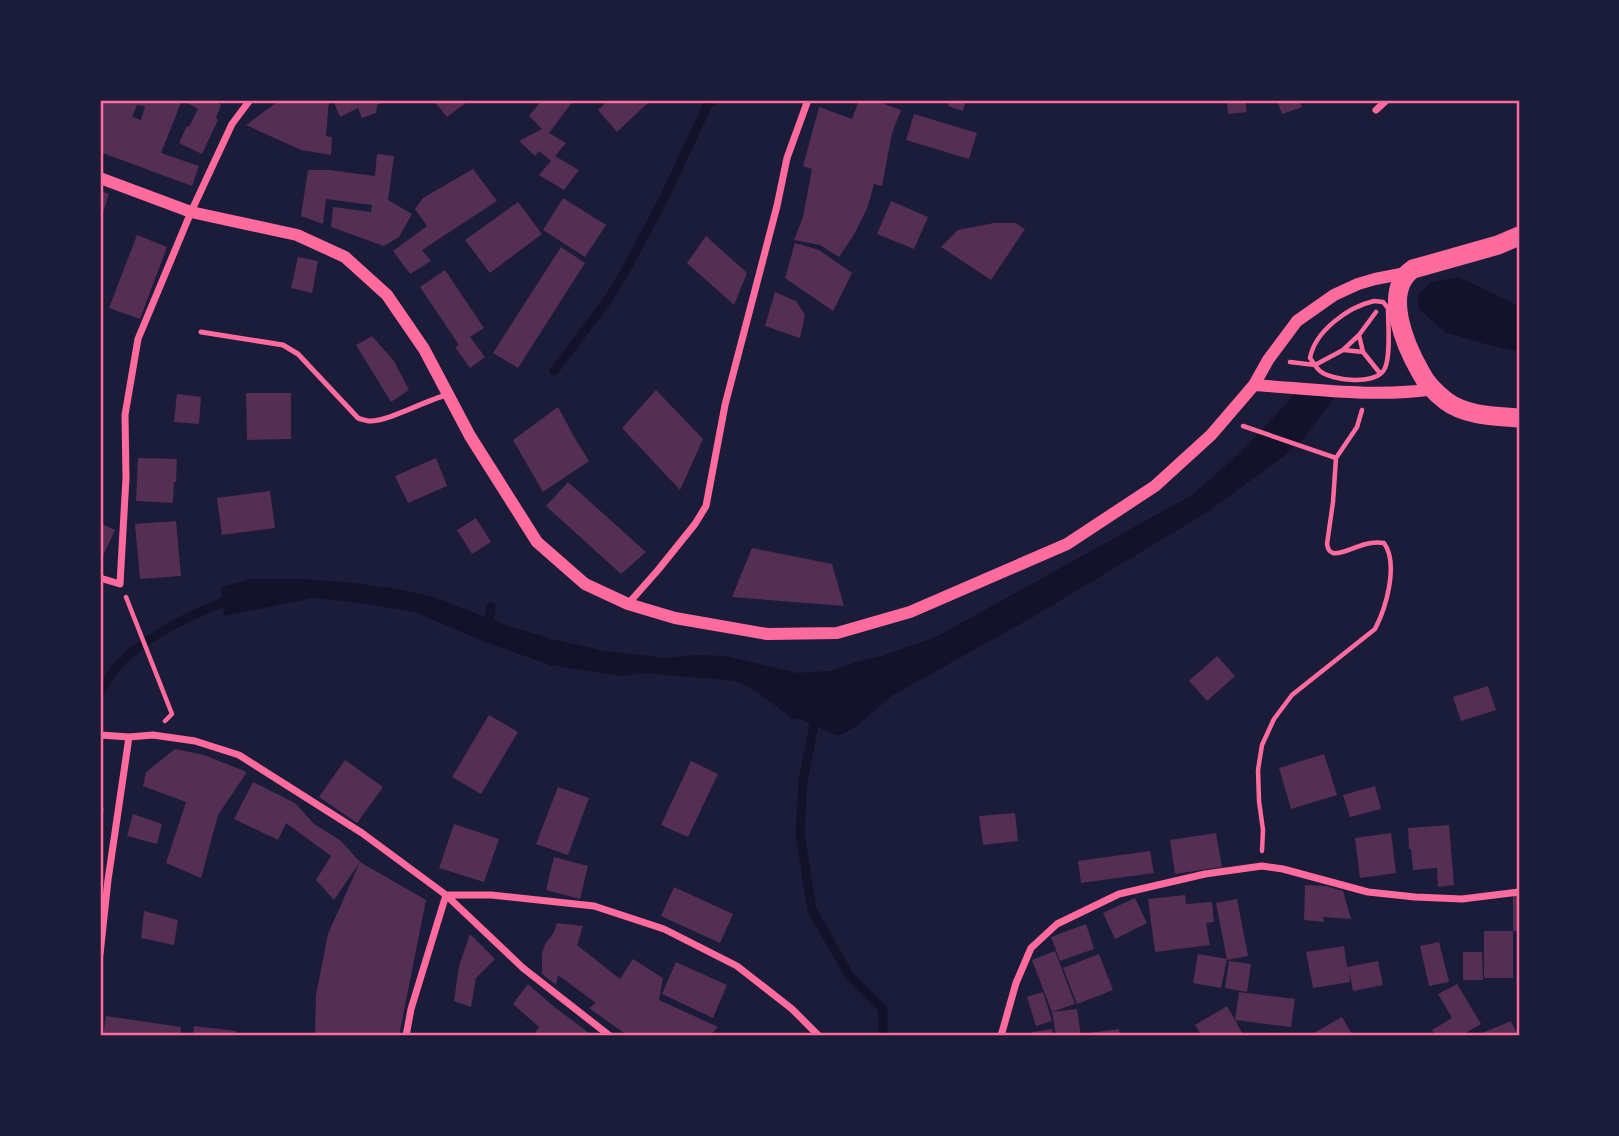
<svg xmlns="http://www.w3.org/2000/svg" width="1619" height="1136" viewBox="0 0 1619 1136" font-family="'PT Sans',sans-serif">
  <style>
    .water { fill: #12122b }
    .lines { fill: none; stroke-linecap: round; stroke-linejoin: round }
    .stream { stroke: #12122b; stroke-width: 9 }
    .building { fill: #542f53; fill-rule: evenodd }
    .path { stroke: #ff6b9d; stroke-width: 4.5 }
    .service { stroke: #ff6b9d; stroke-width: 5 }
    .minor { stroke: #ff6b9d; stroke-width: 7 }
    .tertiary { stroke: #ff6b9d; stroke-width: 12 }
    .trunk { stroke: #ff6b9d; stroke-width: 19 }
    .neatline { fill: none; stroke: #ff6b9d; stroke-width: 2.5 }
  </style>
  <rect width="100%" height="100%" fill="#1b1b3a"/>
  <path class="water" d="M1459 277 1519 306V352L1482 343 1445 332 1418 308V294L1432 282Z
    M1297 391 1322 394 1334 398 1303 439 1284 456 1206 513 1033 617 893 695 855 727 838 736 802 720 793 719 756 691 736 681 643 673 622 676 550 665 483 641 415 612 360 603 313 598 224 616 221 587 251 579H298L345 582 391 588 434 597 508 626 555 640 606 651 665 658 695 655 725 656 797 673 831 671 860 661 882 656 936 637 1192 495C1231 463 1264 430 1297 391Z"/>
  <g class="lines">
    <path class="stream" d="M554 371 609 298 628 266 665 196 708 104 714 100
      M488 629 491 607
      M100 691C107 681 114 669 123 660 155 631 193 614 233 598
      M816 715 803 780 800 834 812 910 849 975 883 1009V1036"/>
  </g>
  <path class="building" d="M100 100H211L221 105 216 118 218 120 202 154 179 143 187 126 189 127 198 109 182 100 161 153 199 166 192 186 100 152ZM137 105 145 106 141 120 132 117Z
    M280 100H329L326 136 332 137 331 155 301 150 246 125Z
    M333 100H390L377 105 376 113 362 118 358 108 340 117Z
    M433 100H470L447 117Z
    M542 100H571L573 101 549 133 566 143 555 156 579 170 564 190 539 175 551 161 539 151 535 156 519 141 542 129 529 116Z
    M609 100H651L617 132 598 110Z
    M859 100H873L901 110 892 133 882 186 874 184 868 206 855 233 839 257 820 245 794 240 803 217 812 169 803 166 819 107 852 119Z
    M950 100H966L963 111 948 106Z
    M1227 100H1245L1247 112 1228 114Z
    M1277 100H1299L1302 107 1282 114Z
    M914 114 977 133 969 159 906 140Z
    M377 154 394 156 388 200 412 214 399 237 384 246 331 227 333 207 371 212 372 205 326 199 323 224 301 216 308 170H329L375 176Z
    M473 169 497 201 422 250 431 261 410 274 393 251 427 226 415 209 423 198Z
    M100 191 109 194 102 215H100Z
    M563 198 606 225 585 257 543 230Z
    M891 201 928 217 914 249 877 234Z
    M518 202 542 234 490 273 465 240Z
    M994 223H1015L1025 229 991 280 941 247 958 230Z
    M137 235 167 247 140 319 109 308Z
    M706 236 747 273 734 305 687 263Z
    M795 243 819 250 852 273 833 311 785 278Z
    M561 247 585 263 518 368 493 353Z
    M298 257 318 261 312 293 291 288Z
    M445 270 484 328 470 337 485 357 470 368 455 347 459 345 420 287Z
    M775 292 796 301 805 315 800 338 765 326Z
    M372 336 394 361 409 390 391 402 356 345Z
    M656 390 703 439 680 490 622 428Z
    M246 393H291V439L247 440Z
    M177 394 201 397 199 424 174 422Z
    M558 407 574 437 589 461 543 492 513 440Z
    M138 458 177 459 176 482H174L173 503 136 501Z
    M436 458 447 486 408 503 395 476Z
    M568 482 646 552 621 574 546 506Z
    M270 491 275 528 222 535 217 498Z
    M476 518 491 542 472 554 457 530Z
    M176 521 181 576 140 579 135 524Z
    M100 523 115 530 100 562Z
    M752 548 832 564 844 606 732 597Z
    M1217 656 1235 676 1207 701 1189 681Z
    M1488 686 1496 710 1461 721 1453 697Z
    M489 715 518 732 481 794 452 777Z
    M175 749 204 755 247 772 218 815 201 878 166 863 186 802 143 786 146 772Z
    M1324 754 1337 795 1291 809 1279 768Z
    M345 760 383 787 357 823 319 797Z
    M691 761 718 774 688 837 661 825Z
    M253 782 295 803 314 824 340 840 360 862 426 900 399 1036H315L316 995 328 934 360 862 334 900 316 880 331 856 286 823 278 840 234 819Z
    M1375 786 1381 809 1350 817 1343 795Z
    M558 787 589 798 568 855 536 844Z
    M100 794H101L104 810 101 824Z
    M1015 813 1018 841 983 845 979 816Z
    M133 814 162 824 157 844 127 836Z
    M454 824 499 839 484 882 439 868Z
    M1449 825 1454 885 1438 887 1437 868 1413 870 1411 849H1409L1408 828Z
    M1216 833 1222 867 1175 874 1170 840Z
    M1391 833 1396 873 1360 878 1355 838Z
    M1150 851 1154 873 1081 883 1078 861Z
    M554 857 588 866 580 899 546 890Z
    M1305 885 1326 886 1343 891 1351 919 1323 917 1324 922 1304 920Z
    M674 887 733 914 720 943 661 916Z
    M1185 895 1186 904 1212 902 1214 922 1206 923 1210 945 1155 952 1148 899Z
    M1513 895H1519V931H1513Z
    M1135 898 1147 923 1115 939 1103 913Z
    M1237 899 1248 956 1227 960 1216 903Z
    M144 911 178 920 174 945 141 938Z
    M557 923 583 926 577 945 620 979 633 959 663 978 659 1000 718 1027 710 1036H628L589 1008 596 1003 558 975 556 985 542 974V954L545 944 553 934Z
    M1086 924 1094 949 1060 961 1051 937Z
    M1484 931H1513V978H1484Z
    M470 934 495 959 476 978 471 1007 454 1001 459 966Z
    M1439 942 1449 982 1429 986 1420 946Z
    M1344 946 1347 967 1378 961 1383 985 1353 991 1349 971 1350 982 1313 988 1306 952Z
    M1055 951 1075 1004 1052 1012 1032 960Z
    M1463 952H1482L1483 980H1463Z
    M1099 954 1113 990 1077 1004 1063 968Z
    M1198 954 1227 959 1221 988 1193 983Z
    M1229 961 1251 964 1247 992 1225 988Z
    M676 962 727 985 713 1018 662 994Z
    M528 984 553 1006 593 1036H539L535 1033 539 1027 513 1004Z
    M1457 984 1481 1024 1460 1036H1436L1432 1030 1452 1018 1438 994Z
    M1043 992 1052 1021 1036 1026 1027 997Z
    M1239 992 1295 999 1291 1027 1235 1020Z
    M1227 1006 1244 1036H1202L1195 1025Z
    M1077 1009 1081 1036H1056L1052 1012Z
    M106 1016 181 1027 180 1036H103Z
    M1342 1017 1353 1036H1316L1314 1033Z
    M1511 1021 1518 1036H1475Z
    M194 1026 236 1031 235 1036H193Z
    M1052 1029 1053 1036H1033L1032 1032Z
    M1119 1029 1120 1036H1089V1033Z"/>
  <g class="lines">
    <path class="path" d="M1374 301 1383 302 1388 308C1388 324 1391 354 1385 368 1378 386 1332 381 1320 371 1316 368 1313 362 1310 358 1315 331 1348 307 1374 301Z
      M1376 312 1359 335 1363 352 1379 372
      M1344 350 1363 352
      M1290 362 1315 365 1343 350 1359 335
      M1243 426 1336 458
      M126 597 172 714 165 721
      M1262 851 1263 830 1259 801 1258 770 1262 745 1274 719 1292 695 1375 629C1386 608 1399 564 1384 543 1365 539 1342 556 1333 553 1328 551 1328 548 1327 544L1333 502 1336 458 1357 427 1362 410"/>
    <path class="service" d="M201 332 283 345 298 354 358 418C360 419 368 421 369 421 387 422 426 400 447 395"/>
    <path class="minor" d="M1376 110 1387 100
      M100 578 120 584 126 478 125 415 138 339 191 212 232 124 250 100
      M628 604 658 570 695 524 706 506 725 405 777 206 787 158 808 100
      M100 735 129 737 153 735 195 741 239 755 362 833 446 895 523 968 610 1036
      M447 895H491L594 906 664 929 737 966 792 1009 819 1036
      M100 954 108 880 129 737
      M406 1036 411 1009 446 895
      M1001 1036 1016 983 1031 948 1057 924 1119 894 1205 874 1262 866 1283 869 1368 892 1415 897 1462 899 1519 892"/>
    <path class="tertiary" d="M100 178 191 212 297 235 345 257 387 295 424 349 470 436 537 542 585 584 628 604 675 618 767 634 837 633 910 612 1067 544 1155 486 1211 435 1254 385 1268 360 1297 321 1334 295 1358 284 1375 279 1406 273
      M1254 385C1314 389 1374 398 1434 389"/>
    <path class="trunk" d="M1519 236 1498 245 1413 269C1381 291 1406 347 1421 373 1426 383 1437 394 1446 401 1466 416 1495 416 1519 418"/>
  </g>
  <rect width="1619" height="1136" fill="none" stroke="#1b1b3a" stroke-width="203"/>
  <rect x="102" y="102" width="1416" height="932" class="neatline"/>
</svg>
